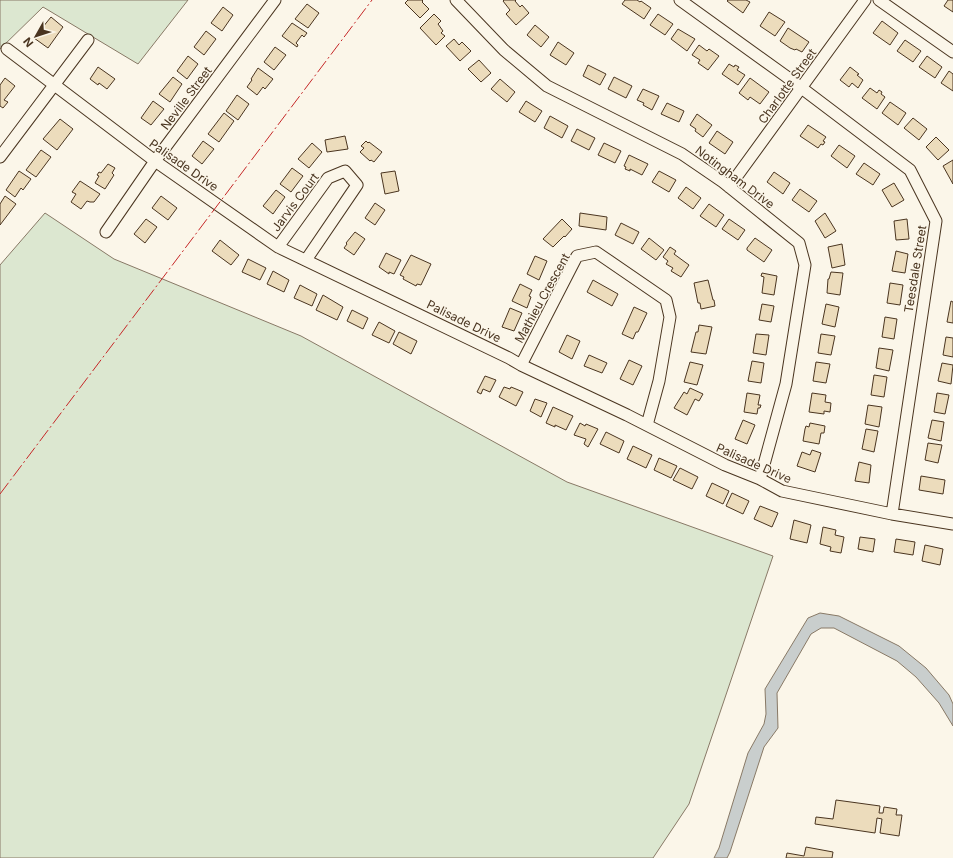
<svg xmlns="http://www.w3.org/2000/svg" width="953" height="858" viewBox="0 0 953 858" font-family="Inter,sans-serif">
  <style>
    .green { fill: #dce7d0; stroke: #887966 }
    .water { fill: #c9cecd; stroke: #887966 }
    .building { fill: #ecdcbc; stroke: #4a3520 }
    .lines { fill: none; stroke-linecap: round; stroke-linejoin: round }
    .minor-casing { stroke: #4a3520; stroke-width: 13 }
    .minor { stroke: #fbf6e9; stroke-width: 11 }
    .power { stroke: #c62828; stroke-width: 1; stroke-dasharray: 14 3 2 3; stroke-linecap: butt }
    .labels { text-anchor: middle; dominant-baseline: central; stroke-width: 3; stroke-linejoin: round; paint-order: stroke }
    .street-label { font-size: 12px; fill: #4a3520; stroke: #fbf6e9 }
  </style>
  <rect width="100%" height="100%" fill="#fbf6e9"/>
  <path class="green" d="M0 0H188L138 64 43 7 0 49Z
    M45 213 114 259 301 336 567 482 773 556 689 804 653 858H0V265Z"/>
  <path class="water" d="M820 613 839 616 899 646 926 668 949 695 953 704V726L939 703 916 677 897 661 834 628H821L811 634 777 693 778 728 764 747 730 852 727 858H714L719 848 748 753 764 724 766 714 765 689 808 618Z"/>
  <path class="building" d="M408 0H422L423 1 422 2 429 9 420 18 405 3Z
    M504 0H516L515 1 520 7 522 5 529 13 516 25 506 14 510 10 503 1Z
    M625 0H637L640 2 641 1 651 8 644 19 622 4Z
    M728 0H746L750 2 743 13 727 1Z
    M948 0H953V12L944 6Z
    M307 4 319 13 308 28 295 19Z
    M223 7 233 15 222 31 211 23Z
    M769 12 785 22 775 36 760 26Z
    M434 14 441 21 438 24 443 31 441 33 445 36 436 45 420 28Z
    M658 14 673 24 665 35 650 25Z
    M51 17 63 27 48 48 34 38Z
    M882 21 898 33 890 45 873 33Z
    M292 23 307 33 304 37 302 35 296 43 298 45 297 47 282 36Z
    M535 25 549 37 541 47 527 35Z
    M788 28 809 42 802 52 796 49 795 50 790 48 780 41Z
    M678 29 695 39 687 51 671 39Z
    M206 31 216 39 204 55 194 47Z
    M454 39 459 45 462 42 471 51 460 61 446 46Z
    M905 40 921 51 913 62 897 51Z
    M558 42 574 53 566 65 550 55Z
    M699 45 707 51 709 49 719 56 708 70 698 63 700 60 692 55Z
    M275 47 286 55 274 70 264 62Z
    M188 56 198 64 187 79 177 71Z
    M927 56 942 67 935 78 919 67Z
    M479 60 491 73 481 82 468 69Z
    M729 64 734 67 735 65 739 67 737 70 745 75 738 85 722 74Z
    M588 65 606 74 600 85 583 76Z
    M98 67 115 79 107 89 99 83 98 85 90 79Z
    M850 67 859 74 857 75 863 80 858 88 852 83 849 87 840 80Z
    M258 68 273 79 265 89 263 87 257 95 247 87 252 80 251 79Z
    M949 71 953 74V91L941 83Z
    M173 77 182 84 170 102 159 94Z
    M614 77 632 86 626 98 608 89Z
    M5 78 15 86 4 100 8 102 3 108 0 106V85Z
    M750 78 769 92 760 104 750 97 748 100 739 93Z
    M500 79 515 92 507 102 491 89Z
    M870 88 877 93 879 90 882 92 881 94 885 97 877 109 862 98Z
    M643 89 659 96 652 110 643 105 644 103 637 100Z
    M237 95 249 104 238 120 226 111Z
    M153 101 164 109 151 125 141 118Z
    M526 101 542 111 535 122 519 112Z
    M890 102 906 113 898 125 882 113Z
    M667 103 684 111 679 122 661 114Z
    M224 113 234 121 219 142 208 134Z
    M697 114 712 125 703 137 695 131 696 129 690 125Z
    M550 116 568 126 562 138 544 128Z
    M913 118 927 129 919 140 904 128Z
    M60 119 73 129 57 150 43 139Z
    M808 125 826 137 823 141 825 142 823 145 821 144 818 148 800 136Z
    M577 129 595 138 589 150 571 141Z
    M717 131 733 142 725 154 709 143Z
    M345 136 348 149 327 152 325 140Z
    M936 137 949 150 938 160 926 147Z
    M203 141 214 149 202 164 192 156Z
    M366 141 368 143 369 142 382 152 374 162 371 160 370 161 360 152 364 148 361 146Z
    M312 143 322 152 309 168 298 159Z
    M604 143 621 151 615 163 598 155Z
    M839 145 855 156 847 168 831 156Z
    M41 150 51 157 36 177 26 170Z
    M629 155 648 164 642 175 630 169V171L625 169 626 167 624 166Z
    M953 160V184L943 166Z
    M864 163 880 174 873 185 856 174Z
    M108 164 115 168 112 173 114 175 105 189 95 183 99 176 97 175 99 172 101 173Z
    M292 168 303 176 291 192 280 184Z
    M19 171 31 179 23 190 21 188 15 197 6 190Z
    M395 171 399 191 385 194 381 173Z
    M659 171 676 180 669 192 652 182Z
    M774 172 790 183 783 194 767 182Z
    M80 181 100 194 94 202H90L87 201 81 209 71 202 76 194 72 192Z
    M894 183 904 200 892 207 882 190Z
    M686 187 701 198 693 209 678 198Z
    M800 189 817 201 809 212 792 200Z
    M276 190 285 197 273 214 263 206Z
    M5 196 16 204 0 225V204Z
    M161 196 177 208 168 220 152 208Z
    M375 203 385 210 375 225 365 218Z
    M709 204 724 215 716 227 700 216Z
    M580 213 607 217 606 230 579 226Z
    M825 213 836 231 825 238 815 221Z
    M146 219 157 227 145 243 134 234Z
    M562 219 572 229 565 237 564 236 553 247 543 239Z
    M729 219 745 230 738 240 722 229Z
    M907 219 909 239 896 240 894 221Z
    M621 223 639 232 633 244 615 235Z
    M355 232 365 239 354 255 344 248 347 244 346 243Z
    M649 238 664 250 656 260 641 249Z
    M755 238 772 250 764 262 747 250V248Z
    M220 240 239 255 231 265 212 251Z
    M842 244 845 265 832 268 828 247Z
    M670 247 676 251 674 254 689 265 681 277 671 271 673 268 666 264 668 261 663 257Z
    M896 251 908 254 905 273 892 271Z
    M386 253 401 260 394 274 389 272V274L379 267Z
    M411 255 431 264 421 285 417 284 416 286 403 279 404 277 400 275Z
    M535 256 547 261 539 280 527 274Z
    M248 259 266 268 260 280 242 272Z
    M273 271 289 280 284 292 267 284Z
    M831 272 843 273 840 295 827 293 828 279H829Z
    M762 273 777 276 774 295 762 293 764 277 761 276Z
    M593 280 618 294 612 306 587 292Z
    M708 280 713 300H714L715 306 701 309 700 303H698L694 283Z
    M890 283 903 285 900 305 887 303Z
    M520 284 532 290 529 296 531 297 527 308 512 301Z
    M300 285 317 294 312 306 294 298Z
    M323 295 343 307 337 320 316 310Z
    M951 301 953 302V323L947 322Z
    M762 304 774 306 771 322 759 320Z
    M826 304 839 307 835 327 822 324Z
    M634 307 647 313 638 332H636L633 339 622 334Z
    M510 308 522 313 514 331 502 327Z
    M352 310 368 318 363 329 347 321Z
    M885 317 897 319 894 339 882 337Z
    M379 322 395 331 389 343 372 335Z
    M699 325 712 327 706 354 691 352 696 332H698Z
    M399 332 417 341 411 354 393 344Z
    M756 334 769 335 766 355 753 353Z
    M821 334 835 336 831 355 818 353Z
    M567 335 580 341 572 359 559 352Z
    M946 337 953 338V357L943 355Z
    M879 348 893 350 889 371 876 368Z
    M589 355 607 363 602 373 584 366Z
    M629 360 642 366 633 385 620 379Z
    M752 361 764 363 761 383 748 381Z
    M690 362 703 365 697 385 684 382Z
    M816 362 830 364 826 383 813 381Z
    M942 363 953 365 951 384 938 381Z
    M874 375 887 377 884 397 871 395Z
    M485 376 496 380 490 392 483 389 481 394 477 392Z
    M504 387 510 389 511 387 516 389 523 392 516 406 499 397Z
    M690 388 703 394 699 401 695 399 687 415 674 408 684 392 687 394Z
    M747 393 760 395 758 405H761L760 408H758L757 414 744 412Z
    M812 393 826 395 825 402 831 403 830 412 824 411V414L809 412Z
    M937 393 949 395 945 414 934 412Z
    M535 399 547 403 541 417 530 411Z
    M868 405 882 407 879 427 865 424Z
    M553 407 573 416 566 430 555 425V427L546 423Z
    M743 420 755 425 747 444 735 439Z
    M932 420 944 422 941 441 928 438Z
    M580 423 585 426 586 424 598 429 588 447 584 444 586 439 574 435Z
    M810 423 825 426 824 433H821L819 444 803 441 805 429 806 426 809 427Z
    M866 429 878 431 874 452 862 449Z
    M606 432 624 441 619 453 600 444Z
    M928 443 942 445 938 463 925 460Z
    M633 446 652 455 646 468 627 459Z
    M812 450 821 453 815 472 797 466 802 452 810 455Z
    M659 458 677 466 671 478 654 470Z
    M859 462 871 465 869 483 855 481Z
    M680 468 698 477 692 489 673 480Z
    M921 476 945 480 943 494 919 490Z
    M712 483 729 491 723 504 706 496Z
    M732 493 749 501 743 514 726 506Z
    M760 506 778 513 772 527 754 519Z
    M794 520 811 525 807 543 790 539Z
    M823 527 836 530 835 535 844 537 841 553 830 551 831 547 820 544Z
    M860 537 875 539 873 552 858 549Z
    M896 539 915 542 913 555 894 552Z
    M925 545 943 549 940 565 922 561Z
    M836 800 880 806 879 813H883L884 807 897 809 896 815H902L899 836 880 833 882 819 877 818 875 833 815 824 816 817 833 819Z
    M806 847 833 852 832 858H786L787 853 804 856Z"/>
  <g class="lines">
    <g class="minor-casing">
      <path id="minor" d="M456 0 504 50 547 86 682 154 723 182 799 243 805 265 786 384 760 479
        M680 0 787 77 910 170 936 221 892 514
        M879 0 953 52
        M7 49 155 161 278 247 509 358 521 365 627 415 725 465 760 479 782 491 892 514 953 524
        M0 157 88 40
        M729 187 865 0
        M106 232 155 161 275 0
        M278 247 328 178 345 171 357 185 306 260
        M521 365 577 256 596 252 666 300 670 317 659 381 647 425"/>
    </g>
    <use href="#minor" class="minor"/>
    <path class="power" d="M0 494 372 0"/>
  </g>
  <g class="labels">
    <g class="street-label">
      <text transform="translate(787 86) rotate(-54)">Charlotte Street</text>
      <text transform="translate(186 98) rotate(-53)">Neville Street</text>
      <text transform="translate(184 165) rotate(35)">Palisade Drive</text>
      <text transform="translate(735 177) rotate(37)">Notingham Drive</text>
      <text transform="translate(295 202) rotate(-53)">Jarvis Court</text>
      <text transform="translate(915 269) rotate(-81)">Teesdale Street</text>
      <text transform="translate(542 298) rotate(-61)">Mathieu Crescent</text>
      <text transform="translate(464 321) rotate(26)">Palisade Drive</text>
      <text transform="translate(754 463) rotate(24)">Palisade Drive</text>
    </g>
  </g>
  <g transform="translate(36 36) rotate(231)" stroke="#fbf6e9" stroke-width="3" paint-order="stroke">
  <path d="M0-3L7 15L0 10L-7 15Z" fill="#4a3520"/>
  <text y="-6" font-size="11" font-weight="bold" text-anchor="middle" fill="#4a3520">N</text>
  </g>
</svg>
